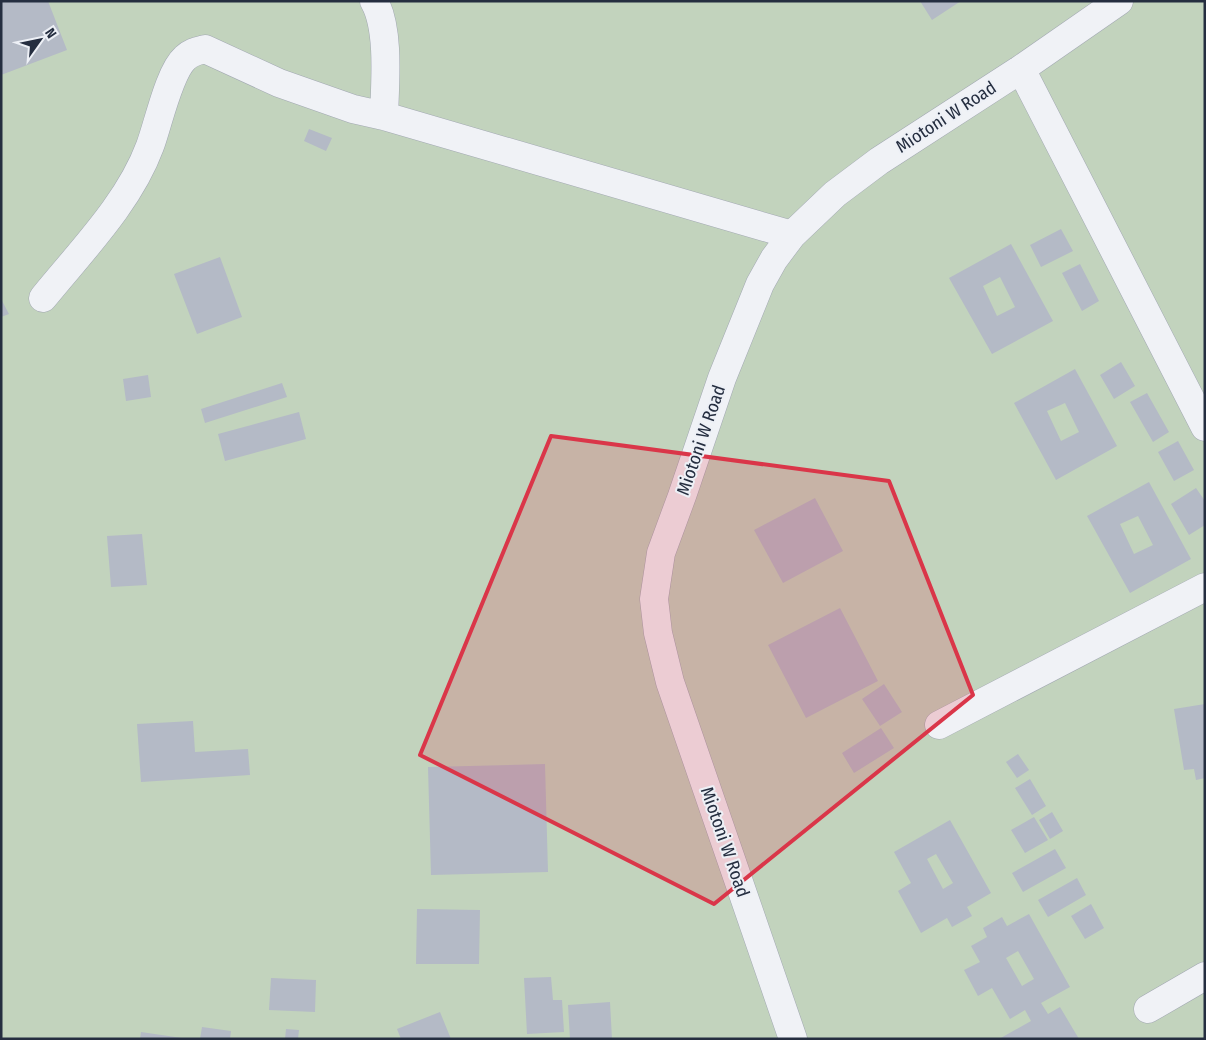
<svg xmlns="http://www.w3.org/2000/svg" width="1206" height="1040" viewBox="0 0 1206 1040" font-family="'Fira Sans Condensed',sans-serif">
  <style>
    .green { fill: #c2d3bd }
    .building { fill: #b4bac6; fill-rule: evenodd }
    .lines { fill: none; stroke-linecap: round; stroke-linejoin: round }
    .minor-casing { stroke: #a2a8b2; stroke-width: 29 }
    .minor { stroke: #f0f2f6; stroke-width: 28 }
    .marked { fill: #da3649; fill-opacity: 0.2; stroke: #da3649; stroke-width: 4; stroke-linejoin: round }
    .labels { text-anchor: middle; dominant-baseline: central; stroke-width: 4; stroke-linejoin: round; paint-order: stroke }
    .street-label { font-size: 18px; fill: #252e40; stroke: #edf0f6 }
  </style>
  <rect width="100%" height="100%" fill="#dde1e8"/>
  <path class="green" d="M1 1H1205V1039H1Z"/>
  <path class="building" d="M1 1H48L67 50 1 75Z
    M920 1H961L932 20Z
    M309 129 332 138 326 151 304 141Z
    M1061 229 1073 251 1041 267 1030 245Z
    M1011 244 1053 321 992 354 949 278ZM1000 277 1015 307 997 316 983 286Z
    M220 257 242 317 197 334 174 274Z
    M1080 264 1099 301 1082 311 1062 273Z
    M1 299 9 314 1 317Z
    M1121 362 1135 386 1114 399 1100 375Z
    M1075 369 1117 446 1056 480 1014 403ZM1065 403 1079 432 1061 441 1047 411Z
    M148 375 151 397 126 401 123 379Z
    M282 383 287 397 205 423 201 409Z
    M1147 393 1169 432 1153 442 1130 402Z
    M299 412 306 439 225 461 218 434Z
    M1178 441 1194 470 1174 481 1158 452Z
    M1149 482 1191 559 1130 593 1087 516ZM1138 516 1153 545 1134 554 1120 524Z
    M1196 488 1205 501V525L1189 535 1171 504Z
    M815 498 843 551 783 583 754 530Z
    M142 534 147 585 111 587 107 536Z
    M840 608 878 681 806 718 768 645Z
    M884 684 902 712 880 726 862 699Z
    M1205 704V778L1196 780 1194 769 1184 770 1174 709Z
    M193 721 195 752 248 749 250 775 141 782 137 724Z
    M881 728 894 748 854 773 842 753Z
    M1018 754 1029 770 1017 778 1006 762Z
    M545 764 548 872 431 875 428 767Z
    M1030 779 1046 806 1032 815 1015 788Z
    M1052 812 1063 831 1050 839 1039 820Z
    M1034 817 1048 840 1025 853 1011 830Z
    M950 820 991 893 967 907 972 916 952 927 947 918 921 933 898 891 911 883 894 852ZM936 854 953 883 943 889 927 859Z
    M1055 849 1066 868 1023 892 1012 873Z
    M1077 878 1086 895 1048 917 1038 900Z
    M1091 904 1104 928 1085 939 1071 916Z
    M417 909 480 910 479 964H416Z
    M1029 914 1070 987 1041 1003 1048 1014 1060 1007 1079 1039H999L1031 1021 1025 1010 1010 1019 992 988 978 996 964 970 980 962 971 946 987 937 983 928 1002 917 1007 926ZM1018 951 1034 979 1022 986 1006 958Z
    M551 977 553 1000H562L564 1032 527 1034 524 978Z
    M271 978 316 980 315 1012 269 1010Z
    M610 1002 612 1039H570L568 1005Z
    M440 1012 451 1039H401L397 1029Z
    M202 1027 231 1031 230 1039H200Z
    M286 1029 299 1030 298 1039H285Z
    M141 1032 182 1038V1039H140Z"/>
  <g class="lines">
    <g class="minor-casing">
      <path id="minor" d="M374 1C390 29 385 84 384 116
        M1021 69 1205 427
        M43 298C81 251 129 203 150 146 158 125 169 72 185 58 191 52 197 51 205 49L279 83 353 109 384 116 792 235
        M939 725 1205 587
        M1148 1009 1205 976
        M793 1039 670 682 658 633 654 599 661 553 682 496 722 378 760 284 774 259 792 235 835 194 879 161 1021 69 1119 1"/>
    </g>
    <use href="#minor" class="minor"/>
  </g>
  <path class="marked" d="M551 436 889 481 973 695 714 904 420 755Z"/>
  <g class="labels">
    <g class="street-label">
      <text transform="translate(946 117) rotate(-33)">Miotoni W Road</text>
      <text transform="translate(701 440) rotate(-71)">Miotoni W Road</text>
      <text transform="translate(725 842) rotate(71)">Miotoni W Road</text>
    </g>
  </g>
  <rect width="1206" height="1040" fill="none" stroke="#252e40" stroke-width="5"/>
  <g transform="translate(40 40) rotate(57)" stroke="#edf0f6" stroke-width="4" paint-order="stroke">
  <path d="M0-4L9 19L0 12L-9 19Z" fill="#252e40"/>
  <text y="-8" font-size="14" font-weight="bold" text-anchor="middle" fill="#252e40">N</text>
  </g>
</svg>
